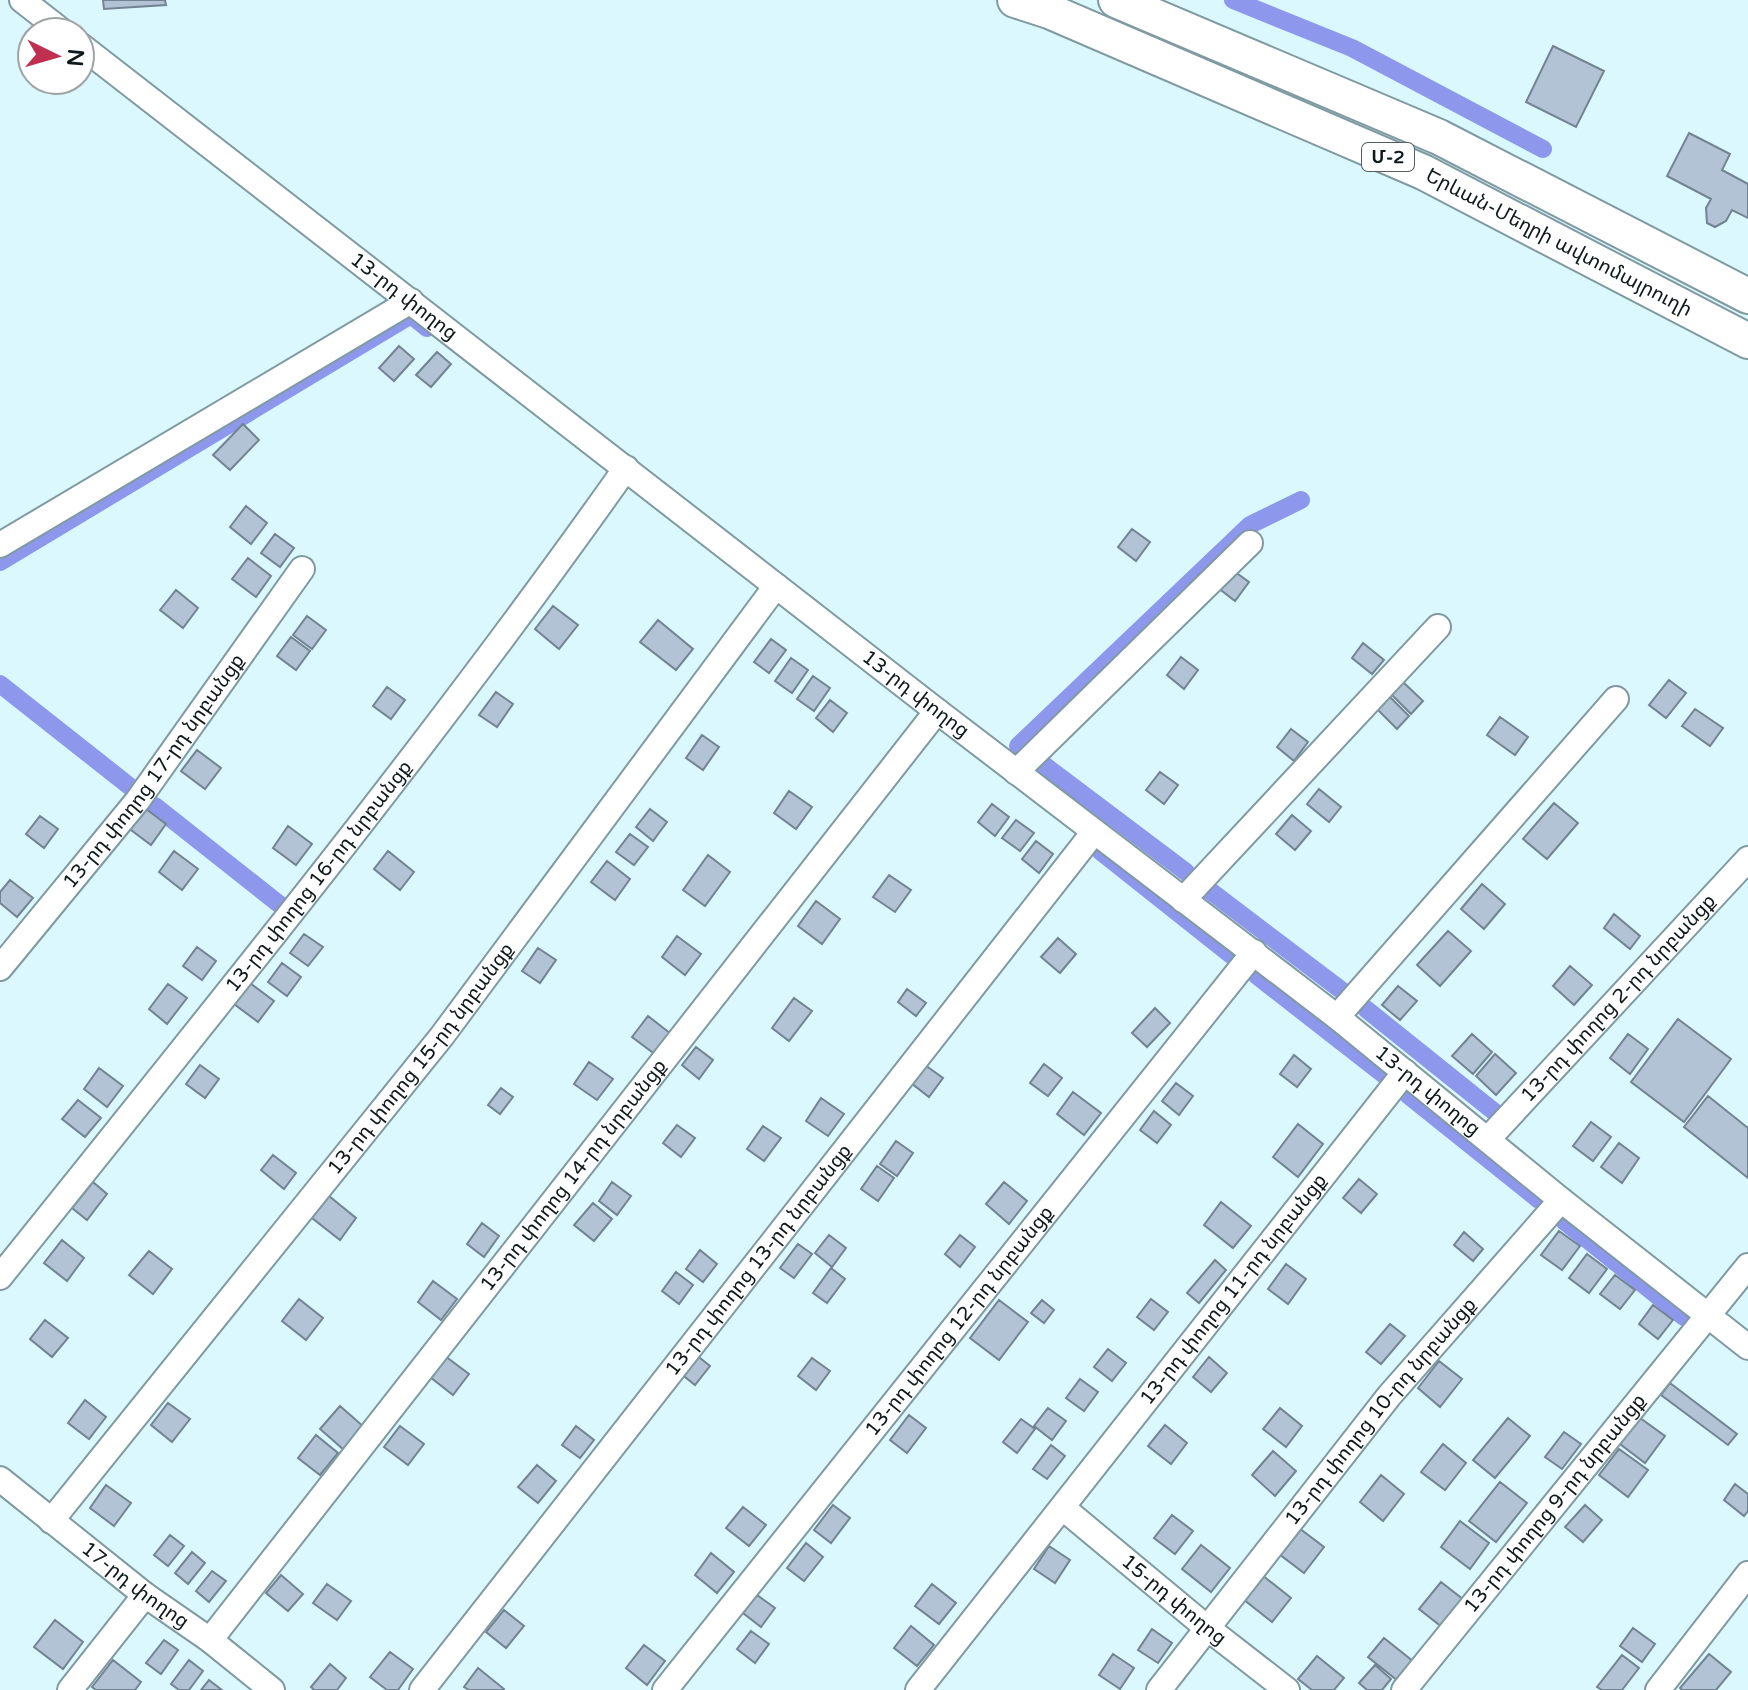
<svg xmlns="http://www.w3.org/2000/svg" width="1748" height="1690" viewBox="0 0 1748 1690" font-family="'Varela Round','Noto Sans Armenian',sans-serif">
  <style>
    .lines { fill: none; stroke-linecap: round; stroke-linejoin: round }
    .canal { stroke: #8d98ed; stroke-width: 18 }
    .building { fill: #b1c3d4; stroke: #728493; stroke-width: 2 }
    .minor-casing { stroke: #7f9aa0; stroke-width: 28 }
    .highway-casing { stroke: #7f9aa0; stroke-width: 38 }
    .minor { stroke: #fff; stroke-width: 24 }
    .highway { stroke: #fff; stroke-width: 34 }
    .labels { text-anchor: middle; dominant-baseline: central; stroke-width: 6; stroke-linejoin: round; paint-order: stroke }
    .shield { fill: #fff; stroke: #575e5f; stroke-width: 2 }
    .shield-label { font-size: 18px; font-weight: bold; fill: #0f191b }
    .street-label { font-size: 20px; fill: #0f191b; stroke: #fff }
  </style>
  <rect width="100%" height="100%" fill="#dcf8ff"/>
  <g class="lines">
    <path class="canal" d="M1233 0 1352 48 1543 149
      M0 562 411 315 427 328
      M0 684 133 789
      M1018 746 1250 525 1301 500
      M1040 762 1186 872
      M155 806 284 908
      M1100 851 1231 955
      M1209 890 1345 993
      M1256 975 1388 1078
      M1366 1009 1497 1114
      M1408 1095 1539 1200
      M1564 1221 1684 1317"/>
  </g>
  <path class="building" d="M103 0H165L166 5 104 9Z
    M1553 46 1604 71 1576 127 1526 102Z
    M1689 133 1730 154 1722 170 1748 184V218L1732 210 1726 221 1715 227 1707 223 1706 208 1711 199 1667 176Z
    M399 346 414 359 394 381 379 368Z
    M437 352 451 364 431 387 416 375Z
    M243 424 259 440 230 470 213 455Z
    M246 506 267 523 251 544 230 527Z
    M1132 529 1150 542 1136 561 1118 547Z
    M275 534 294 548 280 567 261 553Z
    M248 558 271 576 256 597 232 579Z
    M1231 569 1249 582 1235 601 1217 587Z
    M176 590 198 608 183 628 160 610Z
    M553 606 578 625 559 649 535 629Z
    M307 616 326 630 312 649 293 635Z
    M658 620 693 649 676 670 640 642Z
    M291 637 310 651 296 670 277 656Z
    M771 639 786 650 769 673 754 662Z
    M1363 643 1384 660 1372 674 1352 658Z
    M1181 657 1198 670 1184 689 1167 675Z
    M791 658 808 670 792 693 775 681Z
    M813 676 830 688 814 711 797 699Z
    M1669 680 1686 693 1666 718 1649 705Z
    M1402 681 1423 701 1411 714 1390 693Z
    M387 687 405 700 391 719 373 706Z
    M496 692 513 704 497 727 479 715Z
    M1388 695 1409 716 1397 729 1376 708Z
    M830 700 847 713 833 732 816 718Z
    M1695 709 1723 728 1710 746 1682 726Z
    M1500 717 1528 737 1515 755 1487 735Z
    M1291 729 1308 742 1294 761 1277 747Z
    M702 735 719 747 703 770 686 758Z
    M197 750 221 768 205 789 181 771Z
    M1160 772 1178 785 1164 804 1146 790Z
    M1319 789 1341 807 1329 822 1307 804Z
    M789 791 812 807 796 829 774 813Z
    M1554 803 1578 823 1547 859 1523 839Z
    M992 804 1009 817 995 836 978 822Z
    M142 806 166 824 151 845 127 827Z
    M650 809 667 822 653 841 636 827Z
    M1292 815 1311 831 1295 850 1276 834Z
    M40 816 58 829 44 848 26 834Z
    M1016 820 1034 833 1020 851 1002 838Z
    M288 826 312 844 296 865 273 848Z
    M630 834 648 847 634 865 616 852Z
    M1036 841 1053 854 1039 873 1022 859Z
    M174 851 198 869 182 890 159 872Z
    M388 851 414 872 400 890 374 869Z
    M708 855 730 872 705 906 683 890Z
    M607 861 630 879 615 900 591 882Z
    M889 875 911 890 895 912 873 897Z
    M10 880 33 898 17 917 0 903V892Z
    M1482 884 1505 904 1484 929 1461 909Z
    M816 901 840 919 822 944 798 926Z
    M1614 914 1640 936 1630 949 1604 928Z
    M1448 931 1471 951 1440 986 1417 965Z
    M304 934 323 947 308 966 290 953Z
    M677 936 701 954 685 975 662 957Z
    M1058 938 1076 954 1060 973 1041 957Z
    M197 947 216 961 202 980 183 966Z
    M538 948 556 960 540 983 522 971Z
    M282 963 301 977 287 996 268 982Z
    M1570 966 1592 985 1574 1005 1553 986Z
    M250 983 274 1001 258 1022 234 1004Z
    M168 984 187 998 167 1024 149 1009Z
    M1398 986 1417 1001 1400 1020 1382 1005Z
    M907 989 926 1003 916 1016 898 1002Z
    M794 998 812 1011 789 1041 772 1028Z
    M1155 1008 1170 1023 1147 1047 1132 1033Z
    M648 1016 671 1034 656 1055 632 1037Z
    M1678 1019 1731 1059 1684 1122 1631 1082Z
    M1472 1034 1492 1052 1473 1074 1452 1056Z
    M1628 1034 1648 1049 1630 1074 1610 1058Z
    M696 1047 713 1060 699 1079 682 1065Z
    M1495 1054 1516 1073 1496 1095 1476 1076Z
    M1294 1055 1311 1069 1297 1087 1280 1074Z
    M589 1062 613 1079 597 1100 574 1084Z
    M1044 1064 1062 1078 1048 1096 1030 1083Z
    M200 1065 219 1079 205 1098 186 1084Z
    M925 1065 943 1078 929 1097 911 1083Z
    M99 1068 123 1086 107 1107 84 1089Z
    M1176 1083 1193 1096 1179 1115 1162 1101Z
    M501 1088 513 1097 500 1114 488 1105Z
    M1073 1092 1101 1113 1084 1135 1057 1114Z
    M1708 1096 1748 1128V1178L1684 1127Z
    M821 1098 844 1114 828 1136 806 1121Z
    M78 1100 101 1118 85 1137 62 1119Z
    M1154 1111 1171 1125 1157 1143 1140 1130Z
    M1591 1122 1611 1137 1593 1161 1573 1146Z
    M1298 1124 1323 1144 1298 1177 1273 1157Z
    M677 1125 695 1138 681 1157 663 1143Z
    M763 1126 781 1138 764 1161 747 1149Z
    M896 1141 913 1153 897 1176 880 1164Z
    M1619 1143 1639 1158 1622 1183 1601 1167Z
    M273 1155 296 1173 284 1189 261 1170Z
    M877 1166 894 1178 878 1201 861 1189Z
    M1359 1179 1377 1194 1361 1213 1343 1198Z
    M93 1182 107 1194 87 1220 72 1208Z
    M612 1182 631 1196 617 1215 599 1201Z
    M1004 1182 1027 1201 1009 1224 986 1204Z
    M329 1196 356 1218 340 1240 312 1218Z
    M1221 1202 1251 1226 1233 1248 1204 1225Z
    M593 1203 612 1219 594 1241 574 1225Z
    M482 1223 499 1236 484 1257 467 1244Z
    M1559 1231 1580 1246 1562 1270 1541 1255Z
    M1464 1232 1483 1249 1473 1261 1454 1245Z
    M829 1235 846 1248 832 1267 815 1253Z
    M960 1235 975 1247 960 1267 945 1254Z
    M62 1240 84 1258 67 1281 44 1263Z
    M798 1244 812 1254 794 1278 780 1268Z
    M700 1250 717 1264 703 1282 686 1269Z
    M149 1251 172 1269 153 1294 129 1275Z
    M1587 1254 1607 1269 1589 1293 1569 1278Z
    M1215 1260 1226 1270 1199 1303 1187 1293Z
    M1286 1264 1306 1279 1288 1304 1268 1289Z
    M831 1268 845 1279 827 1303 813 1293Z
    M676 1272 693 1285 679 1304 662 1291Z
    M1615 1275 1635 1290 1620 1309 1600 1294Z
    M433 1281 457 1299 441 1320 418 1302Z
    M299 1299 323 1318 306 1340 282 1321Z
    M1151 1299 1168 1312 1154 1330 1137 1317Z
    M999 1300 1028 1322 999 1360 970 1338Z
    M1042 1300 1054 1310 1044 1323 1031 1313Z
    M1653 1305 1673 1320 1658 1339 1639 1324Z
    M45 1320 68 1338 52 1357 30 1339Z
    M1390 1324 1405 1336 1381 1364 1366 1352Z
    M1108 1349 1126 1363 1112 1381 1094 1367Z
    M695 1354 710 1366 695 1385 680 1373Z
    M445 1356 469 1374 453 1395 430 1377Z
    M1209 1357 1227 1373 1211 1392 1193 1377Z
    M812 1358 830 1371 816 1390 798 1376Z
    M1439 1361 1462 1379 1440 1407 1418 1388Z
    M1080 1379 1098 1392 1084 1411 1066 1398Z
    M1670 1383 1737 1434 1728 1445 1661 1395Z
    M85 1400 106 1417 89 1439 68 1423Z
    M168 1403 190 1419 172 1442 151 1425Z
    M340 1406 364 1427 344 1450 320 1429Z
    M1048 1408 1066 1421 1052 1440 1034 1426Z
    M1280 1408 1302 1426 1286 1447 1263 1429Z
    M909 1415 926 1428 907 1453 890 1440Z
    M1636 1415 1665 1436 1645 1463 1616 1441Z
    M1508 1418 1530 1436 1495 1478 1473 1460Z
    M1021 1419 1035 1429 1017 1453 1003 1442Z
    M1165 1425 1187 1443 1171 1464 1148 1446Z
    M400 1426 424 1444 408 1465 384 1447Z
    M576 1426 594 1440 580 1458 562 1445Z
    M1564 1432 1581 1444 1562 1469 1545 1457Z
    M316 1435 338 1453 320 1475 298 1458Z
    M1443 1444 1466 1463 1445 1490 1421 1472Z
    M1051 1445 1065 1456 1047 1479 1033 1469Z
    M1619 1449 1648 1470 1628 1497 1599 1475Z
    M1273 1451 1296 1471 1275 1496 1252 1475Z
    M537 1465 556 1481 538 1503 518 1487Z
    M1381 1475 1404 1494 1383 1521 1360 1502Z
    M1500 1482 1527 1503 1496 1542 1469 1521Z
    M1735 1484 1748 1494V1511L1744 1516 1724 1500Z
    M106 1485 131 1503 114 1526 90 1508Z
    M833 1505 850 1518 831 1543 814 1530Z
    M1585 1505 1602 1520 1583 1542 1565 1527Z
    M743 1507 766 1525 749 1546 726 1528Z
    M1172 1515 1193 1531 1175 1554 1154 1538Z
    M1460 1521 1489 1543 1470 1569 1441 1547Z
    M1295 1525 1324 1547 1304 1573 1275 1551Z
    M170 1535 184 1546 168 1566 154 1555Z
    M806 1543 823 1557 804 1581 787 1568Z
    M1201 1545 1230 1568 1211 1592 1182 1569Z
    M1049 1546 1070 1560 1055 1583 1034 1569Z
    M192 1552 205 1563 188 1584 175 1573Z
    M711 1553 734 1572 717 1593 695 1575Z
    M212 1571 226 1581 209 1602 196 1591Z
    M281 1575 303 1594 288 1611 266 1593Z
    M1262 1575 1291 1598 1272 1622 1243 1599Z
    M1441 1582 1464 1600 1442 1627 1419 1609Z
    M327 1584 351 1601 337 1620 313 1603Z
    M932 1584 956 1603 939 1624 915 1606Z
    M757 1595 775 1608 761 1627 743 1613Z
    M504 1610 524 1626 506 1648 486 1632Z
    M55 1620 83 1642 63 1669 34 1647Z
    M911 1626 934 1645 917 1666 894 1648Z
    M1633 1628 1655 1644 1642 1662 1620 1646Z
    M1152 1629 1172 1643 1158 1663 1138 1650Z
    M751 1631 769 1644 755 1663 737 1649Z
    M1384 1638 1414 1662 1398 1681 1368 1657Z
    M164 1640 178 1650 161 1674 146 1663Z
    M644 1645 665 1661 647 1685 626 1668Z
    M390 1652 413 1669 398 1690H387L370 1677Z
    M1113 1654 1134 1668 1120 1689 1099 1675Z
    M1709 1654 1731 1672 1716 1690H1682L1680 1688Z
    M1622 1655 1639 1668 1622 1690H1602L1597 1687Z
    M1317 1656 1344 1678 1334 1690H1312L1298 1679Z
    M113 1660 141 1682 135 1690H96L92 1687Z
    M189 1660 203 1671 189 1690H179L171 1684Z
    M330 1664 346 1678 337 1690H314L311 1687Z
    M1375 1665 1391 1679 1382 1690H1367L1359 1683Z
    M478 1668 504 1689 503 1690H469L464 1687Z
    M209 1680 222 1690H201Z"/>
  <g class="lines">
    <g class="minor-casing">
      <g id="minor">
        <path d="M22 0 63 32"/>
        <path id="s1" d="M80 45 937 711 1337 1017 1561 1200 1748 1347"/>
        <path d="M0 545 411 301"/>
        <path d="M1016 772 1250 543"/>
        <path d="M1183 900 1438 627"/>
        <path id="s2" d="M0 968 138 800 302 569"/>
        <path d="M1337 1017 1616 699"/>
        <path id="s3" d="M1488 1139 1748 859"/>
        <path id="s4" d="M0 1277C213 1011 429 747 626 468"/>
        <path id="s5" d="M0 1479 145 1595 210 1640 272 1690"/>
        <path id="s6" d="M1063 1508 1206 1627 1287 1690"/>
        <path id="s7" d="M51 1521 442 1036 776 586"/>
        <path id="s8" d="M210 1640 937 711"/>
        <path d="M70 1690 145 1595"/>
        <path id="s9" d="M422 1690 1094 832"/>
        <path id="s10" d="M665 1690 1254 952"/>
        <path id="s11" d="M918 1690 1405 1072"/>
        <path id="s12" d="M1159 1690 1389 1396 1561 1200"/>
        <path id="s13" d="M1404 1690 1748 1266"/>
        <path d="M1658 1690 1748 1574"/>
      </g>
    </g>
    <g class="highway-casing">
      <g id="highway">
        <path id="s14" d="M1015 0 1049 11 1423 172 1748 341"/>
        <path d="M1116 0 1439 137 1748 296"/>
      </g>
    </g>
    <use href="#minor" class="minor"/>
    <use href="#highway" class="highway"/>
  </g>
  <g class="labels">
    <rect class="shield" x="1362" y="143" width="52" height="28" rx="6"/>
    <g class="shield-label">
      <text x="1388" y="157">Մ-2</text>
    </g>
    <g class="street-label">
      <text stroke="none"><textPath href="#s14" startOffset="596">Երևան-Մեղրի ավտոմայրուղի</textPath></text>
      <text stroke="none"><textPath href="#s1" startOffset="410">13-րդ փողոց</textPath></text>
      <text stroke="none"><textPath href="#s1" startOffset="1058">13-րդ փողոց</textPath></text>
      <text stroke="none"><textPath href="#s2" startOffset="250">13-րդ փողոց 17-րդ նրբանցք</textPath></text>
      <text stroke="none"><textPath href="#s4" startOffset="512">13-րդ փողոց 16-րդ նրբանցք</textPath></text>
      <text stroke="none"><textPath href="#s3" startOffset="192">13-րդ փողոց 2-րդ նրբանցք</textPath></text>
      <text stroke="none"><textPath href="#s7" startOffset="592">13-րդ փողոց 15-րդ նրբանցք</textPath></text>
      <text stroke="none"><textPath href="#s1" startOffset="1706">13-րդ փողոց</textPath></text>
      <text stroke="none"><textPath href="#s8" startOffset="590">13-րդ փողոց 14-րդ նրբանցք</textPath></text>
      <text stroke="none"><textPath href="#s9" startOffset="546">13-րդ փողոց 13-րդ նրբանցք</textPath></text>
      <text stroke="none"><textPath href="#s11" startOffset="510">13-րդ փողոց 11-րդ նրբանցք</textPath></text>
      <text stroke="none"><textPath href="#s10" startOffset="472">13-րդ փողոց 12-րդ նրբանցք</textPath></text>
      <text stroke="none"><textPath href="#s12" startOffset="356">13-րդ փողոց 10-րդ նրբանցք</textPath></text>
      <text stroke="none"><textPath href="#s13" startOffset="240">13-րդ փողոց 9-րդ նրբանցք</textPath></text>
      <text stroke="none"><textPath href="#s5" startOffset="172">17-րդ փողոց</textPath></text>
      <text stroke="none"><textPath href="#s6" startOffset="144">15-րդ փողոց</textPath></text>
    </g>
  </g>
  <g transform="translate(56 56) rotate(95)"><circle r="38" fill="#ffffff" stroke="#9fa3a4" stroke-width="2"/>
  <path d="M0-6L14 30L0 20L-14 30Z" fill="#bf2f50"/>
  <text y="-12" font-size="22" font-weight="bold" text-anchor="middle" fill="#0f191b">N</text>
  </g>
</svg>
